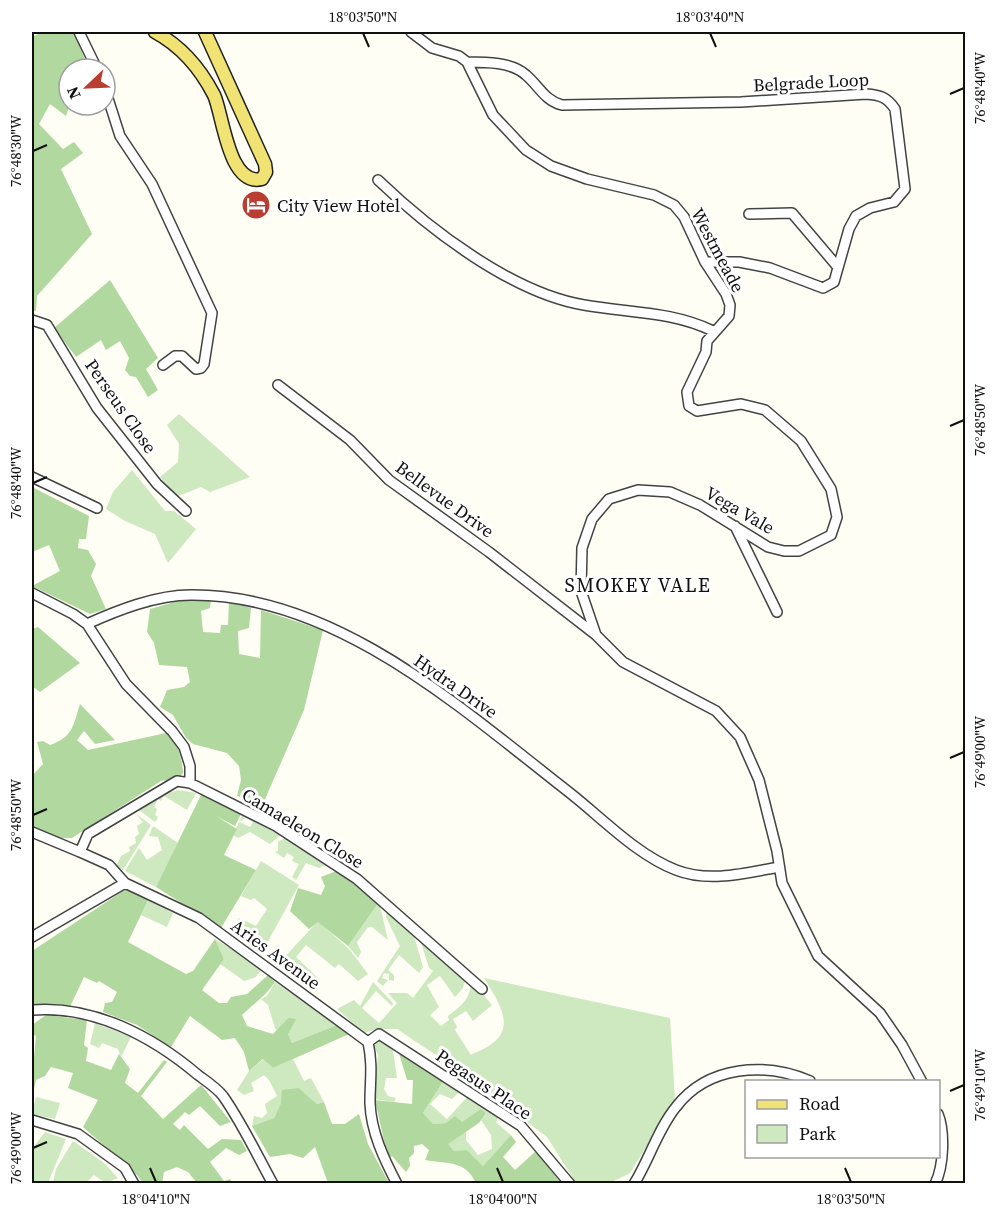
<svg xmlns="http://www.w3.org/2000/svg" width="997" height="1215" viewBox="0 0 997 1215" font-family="'Source Serif 4',serif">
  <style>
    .green { fill: #cee8bf }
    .forest { fill: #b1d89f }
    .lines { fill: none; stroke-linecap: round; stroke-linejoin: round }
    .minor-casing { stroke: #434343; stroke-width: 12 }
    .major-casing { stroke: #212121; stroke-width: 15 }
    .minor { stroke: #fff; stroke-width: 9 }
    .major { stroke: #f0e373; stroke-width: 12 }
    .ticks { fill: none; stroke: #101010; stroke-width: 2 }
    .labels { text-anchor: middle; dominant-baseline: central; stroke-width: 6; stroke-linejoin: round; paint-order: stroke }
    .street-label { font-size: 18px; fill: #101010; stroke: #fff }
    .poi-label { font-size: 18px; fill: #101010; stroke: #fff; text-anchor: start }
    .neighbourhood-label { font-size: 20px; letter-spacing: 1.5px; fill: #101010; stroke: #fff }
    .neatline { fill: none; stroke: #101010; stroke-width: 2 }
    .ticks-label { font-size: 15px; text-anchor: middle; fill: #101010 }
  </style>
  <rect width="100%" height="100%" fill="#fefef5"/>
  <path class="green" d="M179 414 250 477 210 492 201 487 176 497 160 477 178 462 179 444 167 425Z
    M132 470 165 511H174L196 529 168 563 155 534 125 521 106 509 113 492Z
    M178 790 196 793 187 810 164 796 161 801 158 799 154 807 157 809 155 815 158 817 155 822 139 810 164 794Z
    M135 813 151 825 123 870 116 866 121 856 130 851 129 847 136 843 135 837 139 834 137 826 143 822Z
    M243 813 282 834 270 844 250 832 238 838 233 835 239 822 250 827 253 822 245 817 242 821 240 820Z
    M153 826 178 843 156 887 125 871 139 848 147 860 162 850 158 837 149 836Z
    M286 837 329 864 319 868 306 863 296 880 292 877 299 864 292 861 294 857 287 853 284 858 275 852 278 851V842Z
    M261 861 299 885 261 954 230 932 239 918 256 926 267 909 254 898 251 900 241 896Z
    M148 900 173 913 167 927 141 915Z
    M379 902 388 940 372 927H368L357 942 361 952 358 958 348 946Z
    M387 907 412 929 423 967 419 973 399 955 388 970 394 975V981L389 980V974L384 973 382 978 388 980 383 986 377 981 400 946 386 917Z
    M318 921 350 950 368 974 358 981 339 964 335 968 306 945 296 957 317 977 311 986 281 961Z
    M419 936 466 977 463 988 455 997 440 976 427 985 439 1007 430 1015 441 1026 449 1020 448 1016C462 1005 471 999 471 980L492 1005 473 1021 466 1011 453 1019 457 1027 455 1030 471 1055C478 1051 487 1048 493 1043 517 1025 495 997 484 978L670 1018 675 1100 630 1173 610 1183H576L547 1137 454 1067 397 1029H377L364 1033 337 1009 354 1000 360 1006 373 982 393 1003 392 1006 376 991 362 1008 379 1023 397 1003 388 993H407L413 998 433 971 429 968Z
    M215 939 262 968 256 977 244 981 220 964 224 959Z
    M275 982 339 1024 292 1043 288 1034V1018L276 1031 268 1005 261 999 267 996Z
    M95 1023 131 1037 121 1057 118 1049 102 1043 99 1048 90 1044Z
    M379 1038 392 1045 397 1078H386L384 1089 388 1096 396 1098 394 1102 374 1099 378 1055 372 1041Z
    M264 1059 273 1068 293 1059 304 1081 311 1078 324 1102 317 1104 299 1088 281 1103 274 1118 252 1126 254 1116 262 1118 267 1113 265 1104 277 1096 269 1080 264 1075 251 1083 254 1091 244 1095 237 1090 249 1071Z
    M444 1080 461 1090 452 1099 440 1094 430 1104 447 1119 469 1095 499 1116 496 1122 511 1135 483 1166 467 1150 454 1152 447 1144 466 1130V1140L478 1155 492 1149 491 1135 481 1120 486 1113 481 1110 462 1122 433 1124 423 1113Z
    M36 1097 60 1103 55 1119 32 1114Z
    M45 1132 66 1139 48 1183 32 1184V1149Z
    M73 1141 103 1162 118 1178 106 1183 94 1175 86 1183H53L56 1169Z"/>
  <path class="forest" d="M42 32H74L86 62 84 69H69L70 105 66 116 50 104 39 124 63 149 74 142 83 153 61 169 92 234 37 296 36 311 32 310V37Z
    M110 280 158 358 146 369 158 390 148 397 136 377 130 376 125 370 129 358 120 341 106 350 101 340 76 357 54 328Z
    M32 487 89 516 86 539H79L78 548 88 550 96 564 91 576 106 609 90 614 32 586 60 571 49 545 32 552Z
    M185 599 211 600 210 608 201 611 203 632 220 633 221 625H228L229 602 251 608 249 628 238 631 239 654 260 658 261 610 323 630 304 710 262 806 237 796 241 780 239 766 227 753 193 744 186 738 173 715 160 707 167 690 184 687 190 682 187 667 159 665 154 643 147 632 150 609Z
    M38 627 80 663 40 692 32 686V629Z
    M80 704 115 740 95 744 84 731 77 740 88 750 166 733 172 734C178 747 182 758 183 773L178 778 161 781 72 838H55L32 826V776L43 764 37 742 43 741 50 745C73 737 73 726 80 704Z
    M202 793 242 812 235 826 216 816 237 829 224 855 256 870 221 928 156 887Z
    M339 870 379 902 348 946 318 922 309 929 290 911 298 888 321 895 325 886 321 877Z
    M129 887 149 898 128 942 186 974 193 971 215 939 224 959 202 990 219 1003H227L231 997 247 994 268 975 275 982C266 996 254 1003 242 1015L247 1026 273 1034 288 1018 296 1019 288 1034 292 1043 339 1024 349 1034 273 1068 263 1059 249 1071 244 1052 235 1038 222 1040 190 1016 171 1047 137 1025 103 1012 105 1003 112 1002 117 992 99 981 97 983 84 977 69 1009 32 1005V951Z
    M46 1015 87 1020 84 1045 88 1048 86 1061 111 1070 119 1054 130 1069 125 1083 138 1093 164 1060 167 1062 141 1096 163 1119 201 1085 231 1122 220 1126 200 1106 189 1115 185 1112 173 1124 180 1130 184 1125 208 1149 222 1139 241 1140 247 1151 239 1155 226 1148 210 1162 224 1181 230 1179 233 1183H197L188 1172 177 1167 164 1172 162 1183H143L137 1175 83 1127 98 1100 68 1088 73 1073 51 1067 45 1076 36 1080 32 1098V1056H34L36 1036 32 1034V1025Z
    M398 1050 444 1080 423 1113 433 1124 446 1123 455 1116 462 1122 481 1109 486 1113 479 1123 448 1144 454 1151 467 1150 483 1166 511 1135 516 1142 503 1157 515 1170 536 1151 561 1183H476C465 1160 448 1164 425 1160L429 1150 422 1144 414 1146V1153L409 1158 410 1166 406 1172 392 1156 388 1159 375 1100 412 1104 413 1080H407Z
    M299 1088 317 1104 324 1102 332 1124H345L359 1114 368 1144 389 1183H328L315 1147 303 1158 290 1154 270 1157 252 1126 274 1118 281 1103 282 1090Z"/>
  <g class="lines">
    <g class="minor-casing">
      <path id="minor" d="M79 32 97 69
        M411 32 432 48 459 56 467 62 493 115 526 150 551 166 587 179 654 195 674 205 684 217 705 262 726 294 730 305 729 316 707 341 706 352 687 392 689 406 697 411 741 404 765 410 801 441 831 489 837 517 831 535 799 551H784L768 547 700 505 670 492 638 490 609 499 592 519 582 548 581 591 596 635
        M467 62C486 62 512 62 526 75 539 86 544 100 562 105L741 102 866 94C880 95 887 97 895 109L905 189 894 202 870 208 856 216 849 229 834 282 823 288 770 268 739 262H705
        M105 89 120 136 152 184 212 313 204 364 201 368 196 369 182 356H175L163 365
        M378 180C429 229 512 293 584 305 629 313 672 311 713 331
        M749 214 792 213 837 266
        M32 320 47 325 97 408 157 484 186 511
        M278 385 350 440 389 480 489 552 596 635 623 662 716 711 740 737 759 780 777 851 782 883 818 956 880 1013 902 1045 922 1082
        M32 477 97 508
        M735 526 777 612
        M32 593 73 614 87 624 126 684 172 731 184 747 190 766V783
        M87 624C118 610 156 595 191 595 336 594 462 709 570 793 603 819 637 855 676 870 709 883 746 873 779 867
        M32 832 80 852
        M125 883 109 865 80 852 88 834 177 781 190 783 276 826 357 879 482 989
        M32 937 125 883 199 918 368 1042C373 1066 370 1079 370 1103 371 1132 384 1159 397 1184
        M32 1010C93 1005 152 1036 198 1075 206 1081 217 1088 223 1096 242 1123 257 1155 273 1184
        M368 1042 379 1034 521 1126 570 1184
        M32 1120 78 1134 125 1168 134 1184
        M634 1184C649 1160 658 1129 676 1107 708 1065 766 1062 810 1081
        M935 1184C944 1166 945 1132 938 1114"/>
    </g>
    <g class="major-casing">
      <path id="major" d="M155 32C181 46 200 68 214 95 223 114 228 187 262 179L266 172 265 164 205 32"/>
    </g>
    <use href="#minor" class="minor"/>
    <use href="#major" class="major"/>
  </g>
  <path class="ticks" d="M363 33 369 47M710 33 716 47M950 94 964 88M33 151 47 145M950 426 964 420M33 483 47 477M950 758 964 752M33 815 47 809M950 1091 964 1085M33 1148 47 1142M150 1168 156 1182M497 1168 503 1182M845 1168 851 1182"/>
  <defs>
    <g id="hotel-disc" transform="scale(1.5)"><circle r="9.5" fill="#b93d30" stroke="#fff"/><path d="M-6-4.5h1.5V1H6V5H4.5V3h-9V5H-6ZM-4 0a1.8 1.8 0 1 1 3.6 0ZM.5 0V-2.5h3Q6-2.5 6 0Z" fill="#fff"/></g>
  </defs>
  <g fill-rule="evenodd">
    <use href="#hotel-disc" x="256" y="205"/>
  </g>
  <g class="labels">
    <g class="street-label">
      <text transform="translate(811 82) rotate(-3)">Belgrade Loop</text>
      <text transform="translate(718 250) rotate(62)">Westmeade</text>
      <text transform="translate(121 406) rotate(55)">Perseus Close</text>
      <text transform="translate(445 499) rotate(36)">Bellevue Drive</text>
      <text transform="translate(740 510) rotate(30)">Vega Vale</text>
      <text transform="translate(456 686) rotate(35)">Hydra Drive</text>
      <text transform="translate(303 828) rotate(31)">Camaeleon Close</text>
      <text transform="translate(276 954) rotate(36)">Aries Avenue</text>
      <text transform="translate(484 1084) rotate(34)">Pegasus Place</text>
    </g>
    <g class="poi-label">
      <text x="277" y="205">City View Hotel</text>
    </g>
    <g class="neighbourhood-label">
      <text x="638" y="585">SMOKEY VALE</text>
    </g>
  </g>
  <rect width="997" height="1215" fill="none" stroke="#ffffff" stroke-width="66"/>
  <rect x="745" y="1080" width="195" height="78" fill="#ffffff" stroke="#9f9f9f" stroke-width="1.5"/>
  <rect x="757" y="1100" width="30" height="9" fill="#f0e373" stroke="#9f9f9f" stroke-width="1.5"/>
  <text x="799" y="1110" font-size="18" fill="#101010">Road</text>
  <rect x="757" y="1125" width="30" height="18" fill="#cee8bf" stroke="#9f9f9f" stroke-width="1.5"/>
  <text x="799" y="1140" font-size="18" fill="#101010">Park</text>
  <g transform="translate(87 87) rotate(247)"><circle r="28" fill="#ffffff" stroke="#9f9f9f" stroke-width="1.5"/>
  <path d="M0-4.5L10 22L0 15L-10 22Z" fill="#b93d30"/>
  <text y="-9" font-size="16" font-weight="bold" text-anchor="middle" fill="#101010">N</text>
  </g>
  <rect x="33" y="33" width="931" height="1149" class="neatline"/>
  <g class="ticks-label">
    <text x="363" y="22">18°03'50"N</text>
    <text x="710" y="22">18°03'40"N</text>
    <text transform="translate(980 88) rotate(-90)" y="5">76°48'40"W</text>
    <text transform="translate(16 151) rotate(-90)" y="5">76°48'30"W</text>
    <text transform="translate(980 420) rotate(-90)" y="5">76°48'50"W</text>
    <text transform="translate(16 483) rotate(-90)" y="5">76°48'40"W</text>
    <text transform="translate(980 752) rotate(-90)" y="5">76°49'00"W</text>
    <text transform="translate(16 815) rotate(-90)" y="5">76°48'50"W</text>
    <text transform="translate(980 1085) rotate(-90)" y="5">76°49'10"W</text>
    <text transform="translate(16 1148) rotate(-90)" y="5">76°49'00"W</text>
    <text x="156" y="1204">18°04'10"N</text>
    <text x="503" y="1204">18°04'00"N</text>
    <text x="851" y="1204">18°03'50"N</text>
  </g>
</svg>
